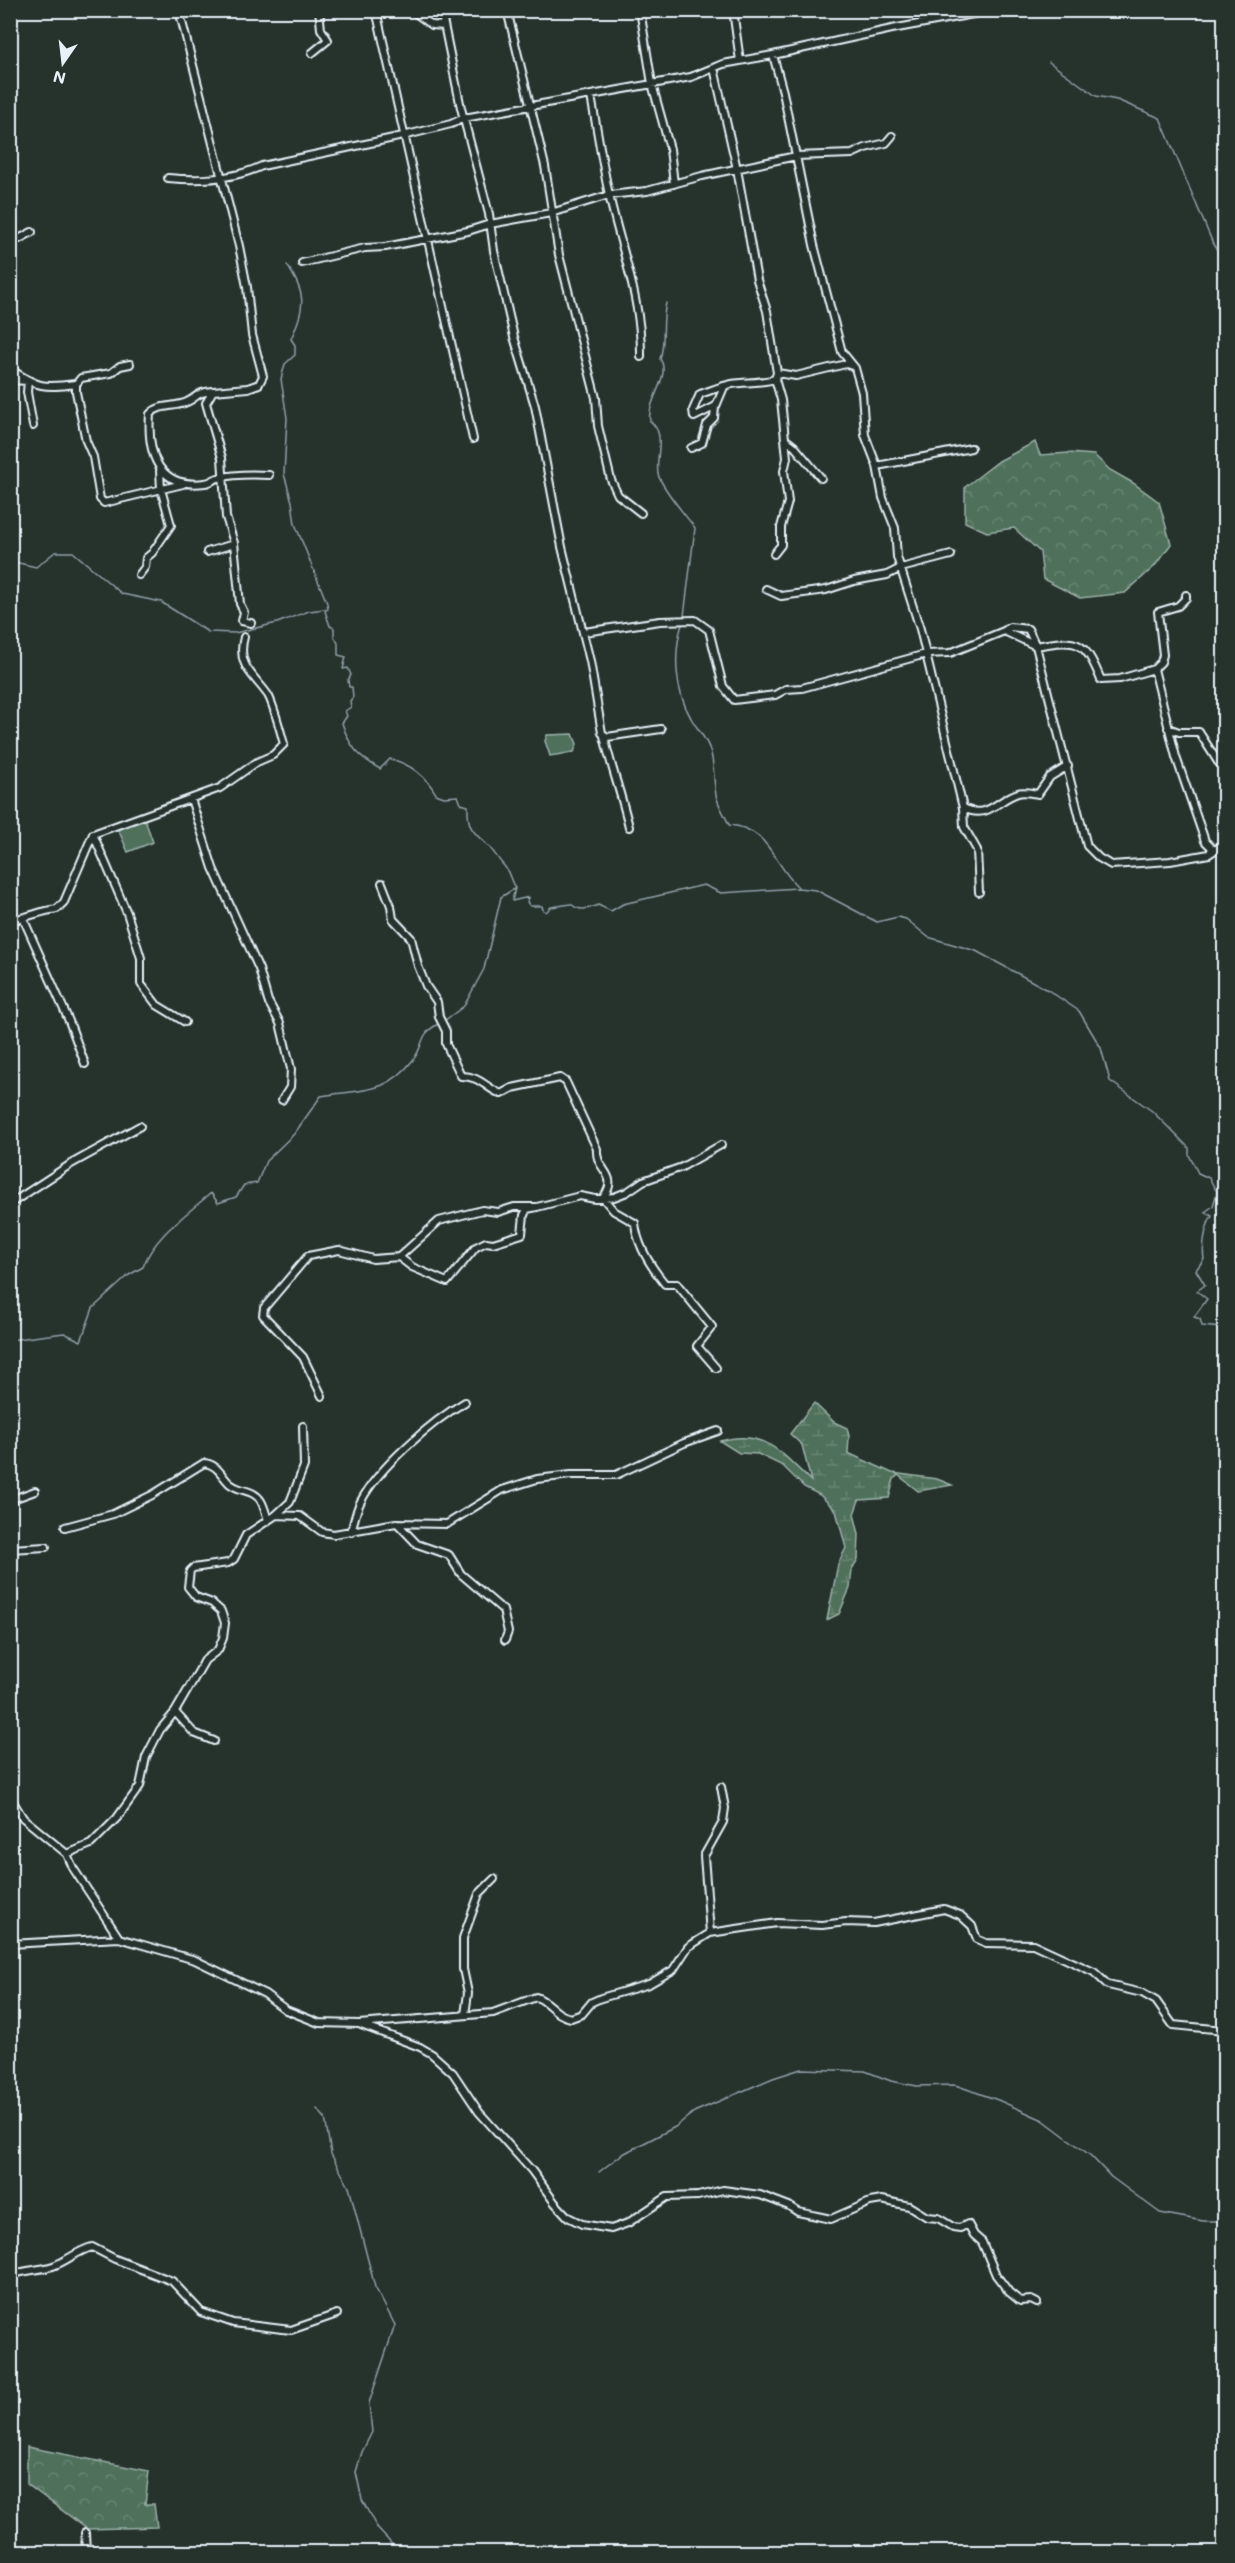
<svg xmlns="http://www.w3.org/2000/svg" width="1235" height="2563" viewBox="0 0 1235 2563" font-family="Mali,sans-serif">
  <style>
    .forest { fill: url(#forest-crowns); stroke: #9cb1aa; stroke-width: 1.5 }
    .wetland { fill: url(#wetland-marsh); stroke: #9cb1aa; stroke-width: 1.5 }
    .pitch { fill: #4f715b; stroke: #9cb1aa; stroke-width: 1.5 }
    .lines { fill: none; stroke-linecap: round; stroke-linejoin: round }
    .stream { stroke: #90a0a8; stroke-width: 1.5 }
    .street-casing { stroke: #e8f1f8; stroke-width: 10 }
    .street { stroke: #26332d; stroke-width: 6 }
  </style>
  <defs>
    <pattern id="forest-crowns" width="20" height="18" patternUnits="userSpaceOnUse" patternTransform="scale(1.5)"><rect width="20" height="18" fill="#4f715b"/><path d="M2 6a3 3 0 1 1 6 0M12 15a3 3 0 1 1 6 0" fill="none" stroke="#688673"/></pattern>
    <pattern id="wetland-marsh" width="20" height="14" patternUnits="userSpaceOnUse" patternTransform="scale(1.5)"><rect width="20" height="14" fill="#4f715b"/><path d="M1 5h8M5 5V1M11 12h8M15 12V8" fill="none" stroke="#688673"/></pattern>
  </defs>
  <rect width="100%" height="100%" fill="#26332d"/>
  <filter id="ink" filterUnits="userSpaceOnUse"><feTurbulence type="fractalNoise" baseFrequency=".0167" numOctaves="2"/><feDisplacementMap in="SourceGraphic" scale="12" xChannelSelector="R" yChannelSelector="G"/><feConvolveMatrix kernelMatrix="1 2 1 2 8 2 1 2 1" color-interpolation-filters="sRGB"/></filter>
  <g filter="url(#ink)">
    <path class="forest" d="M1035 442 1040 455 1069 453 1094 455 1110 470 1133 483 1159 502 1171 544 1154 567 1125 593 1080 598 1043 579 1040 552 1014 528 987 532 965 522V487L999 461Z
      M27 2447 149 2471 145 2504H154L157 2527 87 2529 27 2484Z"/>
    <path class="wetland" d="M814 1403 834 1422 847 1428 849 1436 848 1453 892 1473 937 1479 952 1485 918 1491 898 1475 894 1479 889 1498 859 1500 854 1514 859 1534 858 1559 852 1569 850 1588 839 1614 827 1620 838 1564 846 1548 836 1511 820 1495 804 1487 783 1466 758 1454 739 1453 720 1441C765 1428 782 1454 811 1481L802 1445 790 1434Z"/>
    <path class="pitch" d="M573 734 577 744 574 752 550 756 545 741 547 735Z
      M145 820 153 842 128 852 118 829Z"/>
    <g class="lines">
      <path class="stream" d="M1049 62 1096 96 1117 100 1160 118 1214 246 1224 259
        M287 265C307 295 305 306 291 339L295 345V355L285 364 281 379 287 418 284 474 292 502 295 524 327 603 328 609 325 611 330 626 334 628V636L338 643V655L346 657 343 669 348 668 351 675 348 680 349 687H352L353 697 350 701 351 707 345 711 347 716 342 723C350 748 358 756 380 769L390 759C409 763 427 777 436 794L444 797 458 796 461 804 468 806C467 827 472 831 487 845 494 851 499 861 505 867 509 872 511 882 515 888L512 901 529 897 527 902 530 906H542L543 910 546 912 551 907 571 904C580 912 588 909 598 905L611 911 623 904 704 885 721 893 798 888 816 890 877 922 898 917 906 919 928 937 976 951 1048 990 1079 1011 1101 1048 1110 1081 1152 1111 1189 1148V1155L1198 1173 1209 1178 1217 1192 1213 1206 1205 1212 1212 1216C1205 1226 1202 1247 1204 1259L1196 1270 1205 1285 1197 1291 1207 1299 1194 1317 1200 1319 1202 1326 1221 1328 1224 1333
        M666 303C661 323 666 341 660 359 672 376 646 401 650 421 667 434 655 456 658 474 661 487 686 516 695 528L684 616
        M10 561 36 567 55 552H73L122 594 161 602 208 632 235 633 277 623 309 611 325 609
        M682 624C673 654 675 691 691 718 697 729 706 738 710 750 715 765 713 780 716 795 718 806 725 814 729 825 770 828 773 864 798 887
        M444 1021 464 1006 484 969 501 897 514 889
        M10 1340 64 1333 81 1341 93 1308 129 1275 143 1267C154 1236 187 1214 211 1193L218 1203 236 1197 244 1185 257 1183 266 1161 294 1134 321 1096C362 1089 386 1095 413 1060 426 1043 417 1035 440 1023
        M1224 1371V1372
        M317 2109 325 2118 331 2154 349 2187 375 2287 395 2325 369 2403 372 2432 362 2452 356 2472 362 2500 377 2528 399 2552
        M599 2172 621 2155 675 2127 694 2112 773 2078 801 2069 865 2071 891 2081 917 2086 955 2085 998 2100 1043 2120 1091 2156 1111 2177 1160 2213 1203 2221H1224"/>
      <g class="street-casing">
        <path id="street" d="M179 10 239 246 247 287 252 335 263 376 259 384 248 388 213 391 206 403 222 458 226 517 234 543 240 604 244 612 242 621 251 623
          M376 10 473 439
          M411 10 432 25 444 26
          M441 10 461 108 489 214 494 251 514 337 535 406 562 547 590 661 602 733 607 737 661 729
          M507 10 545 166 559 255 596 398 598 426 611 480 618 495 641 513
          M640 10 652 84 670 149 674 184
          M733 10 740 61
          M1084 10H1096
          M312 53 328 40 321 29 319 10
          M773 55 783 92 814 245 842 352 855 368 862 393 865 435 877 466 883 498 895 528 897 557 920 629 963 808 964 827 977 850 979 892
          M714 68 737 169 757 280 767 311 777 373 775 379 781 400 787 458 784 471 788 502 781 527V545L774 554
          M591 96C597 129 602 162 609 195 621 248 642 302 641 357
          M168 178C199 181 234 179 262 166L403 136 451 124 464 118 691 77 723 64 773 55 892 29 995 10
          M10 239H19L32 232
          M302 263 365 248 385 247 468 231 490 224 551 213 609 195 647 191 702 176 796 156 852 154 865 148 886 143 892 136
          M10 369C39 388 43 388 76 384L81 378 111 373 120 366 130 364
          M777 373 796 376 846 364 852 366
          M10 380 28 381 27 392 33 426
          M76 384V392L86 441 93 457 100 499 104 503 183 484
          M724 387 716 406 694 417 693 410 700 394C710 391 721 386 732 384 747 382 761 383 775 379
          M213 391C194 393 200 396 187 402 174 408 161 403 150 414 147 454 158 489 205 483 210 483 214 479 218 478 234 474 252 474 269 475
          M785 439 794 446 821 478
          M691 448 702 443 707 425 714 418 715 407
          M877 466 971 448
          M207 552 234 544
          M139 575 145 567 146 558 152 553 171 525 161 489 160 471
          M766 589 781 596 826 590 854 581 887 575 901 568 951 555
          M1186 595V598L1178 606 1158 612 1163 655 1161 662 1154 669 1176 757 1205 841 1212 848 1210 853
          M1004 631 1010 627 1028 629 1036 646C1078 639 1084 639 1101 680L1120 679 1154 669
          M584 632 660 621 695 620 709 630 723 686 734 700 775 695 786 689 802 688 926 654 950 653 1004 631 1036 646 1087 846 1099 858 1111 865 1170 861 1209 854 1224 844
          M1168 728 1179 732H1199L1218 762 1224 767
          M604 736C611 767 622 796 629 827
          M191 799 213 868 259 969 268 1001 280 1023 291 1069 290 1087 282 1100
          M963 808C989 820 996 800 1018 793 1023 791 1032 793 1038 794L1050 777 1068 766
          M93 834 127 913 141 958V984L157 1005 185 1022
          M382 883 391 906 393 919 411 938 418 966 426 986 437 1002 439 1017 446 1031V1044L461 1076C480 1076 486 1088 501 1094L512 1088 560 1078 566 1082 597 1149C595 1171 621 1174 603 1198L614 1211 635 1223C637 1245 651 1267 665 1284H677L712 1327 697 1346 716 1368
          M23 918 69 1021 85 1064
          M10 920C27 918 40 911 57 909L64 902 93 834 220 788 257 762 273 755 284 744C281 733 273 703 268 695 254 675 236 666 244 637
          M10 1204 71 1164 140 1126
          M399 1257 439 1221 482 1210 498 1212 514 1207H537L580 1196 595 1199 614 1197 627 1192 643 1181 682 1167 721 1145
          M322 1396 303 1357 263 1315 264 1308 308 1256 339 1250 373 1259 399 1257 412 1267 447 1282 476 1247 486 1242 493 1243 522 1234 524 1215 527 1209 537 1207
          M10 1500 35 1491
          M276 1515 300 1516 322 1532 334 1534 396 1523 447 1524 502 1490 537 1479 571 1475H616L684 1443 718 1431
          M397 1523 417 1544 449 1555 461 1574 503 1610 508 1632 505 1640
          M65 1527 113 1514 152 1495 204 1463C217 1464 221 1475 229 1483 239 1492 254 1489 261 1501 264 1506 266 1514 268 1520
          M351 1532C354 1522 356 1510 361 1501 379 1467 432 1421 465 1402
          M10 1549 46 1547
          M175 1712 194 1733 214 1741
          M10 1776 12 1800 23 1818 67 1854 73 1868 119 1938 195 1960 265 1994 286 2010 319 2023 359 2024 493 2013 536 1997C549 2001 554 2015 571 2018L582 2014 592 2002 601 1998 649 1984 673 1970 688 1947 710 1933 704 1856 723 1822 725 1808 721 1787
          M67 1854 91 1844 117 1818 140 1786 146 1757 160 1730 175 1712 205 1660 218 1650 223 1638 225 1623 221 1611 212 1603 196 1597 188 1587 190 1571 193 1568 228 1563 234 1559 246 1535 276 1515 290 1502 304 1466 303 1426
          M710 1933 777 1923 822 1925 846 1922 874 1923 944 1909 960 1915 972 1926 977 1939 986 1943 1033 1944 1094 1972 1108 1985 1142 1993 1156 2001 1173 2025 1224 2030
          M10 1944 119 1938
          M465 2015 468 1993 463 1969V1938L479 1894 494 1879
          M361 2025 420 2047 432 2054 453 2073 479 2112 532 2171 555 2203 568 2217 582 2224 611 2229 628 2223 667 2197 698 2196 723 2190 760 2195 789 2206 798 2212 831 2219 870 2202 882 2200 909 2206 927 2217 938 2218 953 2227 960 2228 968 2224 974 2235 982 2242 996 2275 1009 2292 1020 2301 1031 2300 1037 2303
          M10 2276C24 2269 38 2271 53 2266 67 2261 77 2251 92 2247L115 2259 172 2281 201 2312 233 2323 291 2330 337 2314
          M85 2533 86 2552"/>
      </g>
      <use href="#street" class="street"/>
    </g>
  </g>
  <rect width="1235" height="2563" fill="none" stroke="#26332d" stroke-width="36"/>
  <rect x="18" y="18" width="1199" height="2527" fill="none" stroke="#e8f1f8" stroke-width="2" filter="url(#ink)"/>
  <g transform="translate(63 63) rotate(194)" stroke="#26332d" stroke-width="4.5" paint-order="stroke">
  <path d="M0-4.5L10 22L0 15L-10 22Z" fill="#e8f1f8"/>
  <text y="-9" font-size="16" font-weight="bold" text-anchor="middle" fill="#e8f1f8">N</text>
  </g>
</svg>
